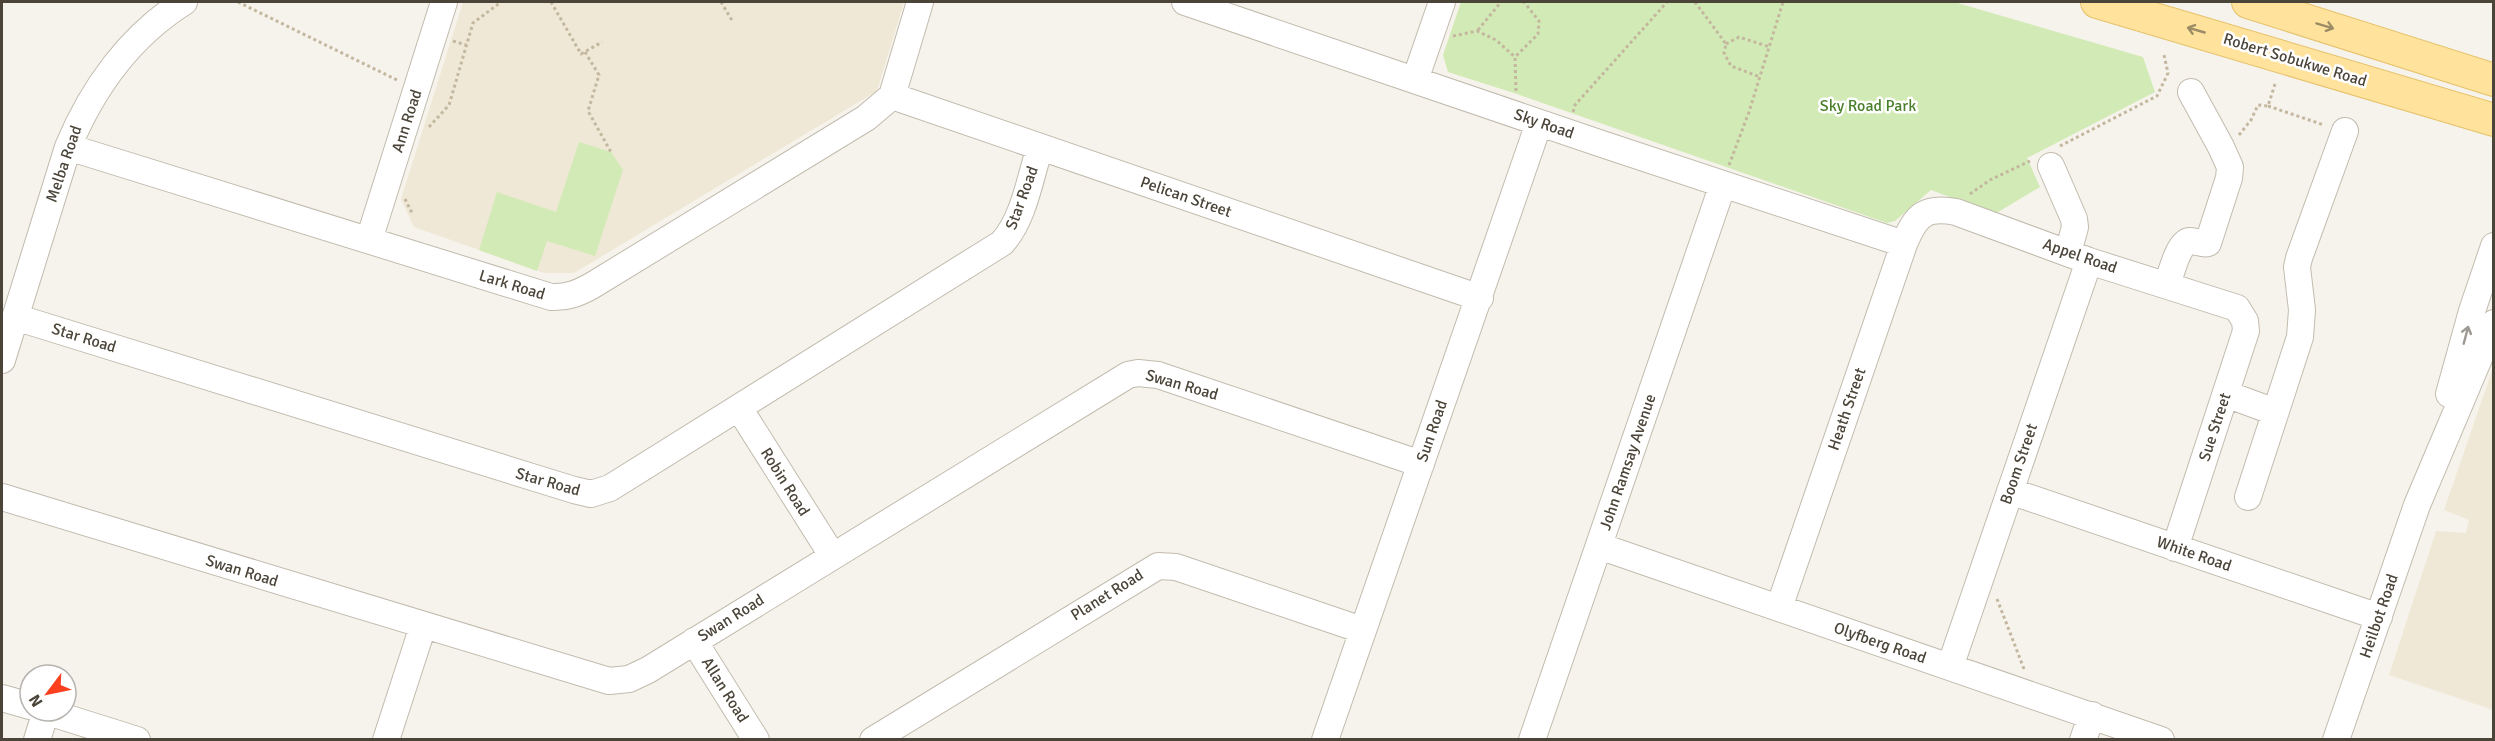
<svg xmlns="http://www.w3.org/2000/svg" width="2495" height="741" viewBox="0 0 2495 741" font-family="Signika,sans-serif">
  <style>
    .education { fill: #efe8d6 }
    .green { fill: #d2eab5 }
    .lines { fill: none; stroke-linecap: round; stroke-linejoin: round }
    .minor-casing { stroke: #c2bbae; stroke-width: 28 }
    .major-casing { stroke: #e6c16a; stroke-width: 34 }
    .path { stroke: #c4b79f; stroke-width: 3; stroke-dasharray: 3 3; stroke-linecap: butt }
    .minor { stroke: #fff; stroke-width: 26 }
    .major { stroke: #ffe39c; stroke-width: 32 }
    .oneway { stroke: #9c8c66 }
    .oneway2 { stroke: #9c9892 }
    .labels { text-anchor: middle; dominant-baseline: central; stroke-width: 5; stroke-linejoin: round; paint-order: stroke }
    .street-label { font-size: 16px; fill: #4b4439; stroke: #fff }
    .park-label { font-size: 16px; fill: #4a7f2a; stroke: #fff }
  </style>
  <rect width="100%" height="100%" fill="#f6f3ec"/>
  <path class="education" d="M463 2H904L877 91 574 273H544L414 227 401 199Z
    M2493 368 2494 710H2493L2389 675 2436 531 2466 533 2469 520 2444 510Z"/>
  <path class="green" d="M1461 2H1954L2143 57 2155 92 2027 158 2040 187 1995 214 1931 190 1895 221 1887 223 1517 94 1448 72 1443 55Z
    M579 142 611 152 623 170 595 256 547 241 537 271 479 250 497 192 556 212Z"/>
  <g class="lines">
    <g class="minor-casing">
      <path id="minor" d="M1185 2 1602 144 1904 244
        M1415 80 1442 2
        M892 96 1480 298
        M68 147 551 297C567 298 579 293 593 285L866 118 892 96 920 2
        M2051 166 2074 219 2075 227 2068 253
        M369 240 444 2
        M2167 284C2171 275 2178 243 2189 241 2195 240 2201 245 2208 243L2229 178 2230 167 2221 147 2191 92
        M15 317 574 490 591 494 610 488 1002 243C1024 219 1030 178 1040 147
        M2 360 68 147C92 89 130 36 184 2
        M2226 394 2275 412
        M2449 394 2472 311 2494 246
        M739 408 832 555
        M2010 491 2379 617
        M2 497 609 681 629 679 648 670 1128 375 1138 373 1158 375 1421 464
        M2248 497 2300 337 2302 310 2297 267 2299 258 2345 131
        M1599 546 2161 740
        M1779 608 1904 244C1916 215 1925 206 1956 212L2089 261 2237 308 2245 321 2246 331 2175 548
        M694 641 756 740
        M1950 667 2089 261
        M2 698 30 706
        M45 711 137 740
        M37 740 46 711
        M386 740 423 626
        M873 740 1158 566 1176 567 1362 630
        M1325 740 1539 123
        M1532 740 1723 184
        M2083 740 2092 715
        M2336 740 2417 505 2494 323"/>
    </g>
    <g class="major-casing">
      <path id="major" d="M2097 2 2494 120
        M2248 2 2494 80"/>
    </g>
    <path class="path" d="M238 2 397 80
      M551 2 581 54 602 42
      M721 2 733 22
      M1695 2 1726 44 1724 53 1731 66 1760 77
      M1478 30 1501 2
      M1453 36 1477 31 1496 40 1515 57
      M453 41 466 45
      M1726 44 1739 37 1770 47
      M585 52 599 75 588 111 612 154
      M1516 91 1515 57 1538 34 1539 21 1524 2
      M2268 106 2324 125
      M1573 112 1575 105 1667 2
      M429 127 449 105 473 23 501 2
      M2239 135 2251 120 2258 105 2268 106 2275 84
      M2060 146 2157 96 2168 73 2164 55
      M1729 165 1749 112 1783 2
      M1970 194 1990 180 2030 161
      M405 199 413 215
      M1997 599 2024 669"/>
    <use href="#minor" class="minor"/>
    <use href="#major" class="major"/>
  </g>
  <defs><path id="oneway-shaft" d="M-6 0H5M1.5-3L5.5 0L1.5 3" fill="none" stroke-width="1.6" stroke-linecap="round" stroke-linejoin="round" transform="scale(1.5)"/></defs>
  <g class="oneway">
    <use href="#oneway-shaft" transform="translate(2325 26) rotate(17)"/>
    <use href="#oneway-shaft" transform="translate(2196 30) rotate(-164)"/>
  </g>
  <use class="oneway2" href="#oneway-shaft" transform="translate(2466 335) rotate(-75)"/>
  <g class="labels">
    <g class="street-label">
      <text transform="translate(2295 60) rotate(17)">Robert Sobukwe Road</text>
      <text transform="translate(407 121) rotate(-72)">Ann Road</text>
      <text transform="translate(1544 124) rotate(19)">Sky Road</text>
      <text transform="translate(64 164) rotate(-71)">Melba Road</text>
      <text transform="translate(1186 197) rotate(19)">Pelican Street</text>
      <text transform="translate(1022 198) rotate(-70)">Star Road</text>
      <text transform="translate(2080 256) rotate(19)">Appel Road</text>
      <text transform="translate(512 285) rotate(17)">Lark Road</text>
      <text transform="translate(84 338) rotate(17)">Star Road</text>
      <text transform="translate(1182 385) rotate(16)">Swan Road</text>
      <text transform="translate(1847 409) rotate(-71)">Heath Street</text>
      <text transform="translate(2215 427) rotate(-72)">Sue Street</text>
      <text transform="translate(1432 431) rotate(-71)">Sun Road</text>
      <text transform="translate(1628 462) rotate(-71)">John Ramsay Avenue</text>
      <text transform="translate(2019 464) rotate(-71)">Boom Street</text>
      <text transform="translate(548 482) rotate(16)">Star Road</text>
      <text transform="translate(785 482) rotate(58)">Robin Road</text>
      <text transform="translate(2194 554) rotate(19)">White Road</text>
      <text transform="translate(242 571) rotate(17)">Swan Road</text>
      <text transform="translate(1107 595) rotate(-32)">Planet Road</text>
      <text transform="translate(2379 616) rotate(-71)">Heilbot Road</text>
      <text transform="translate(731 618) rotate(-32)">Swan Road</text>
      <text transform="translate(1880 643) rotate(19)">Olyfberg Road</text>
      <text transform="translate(725 690) rotate(58)">Allan Road</text>
    </g>
    <g class="park-label">
      <text x="1868" y="106">Sky Road Park</text>
    </g>
  </g>
  <rect width="2495" height="741" fill="none" stroke="#4b4439" stroke-width="6"/>
  <g transform="translate(48 693) rotate(238)"><circle r="28" fill="#ffffff" stroke="#b7b4b0" stroke-width="1.5"/>
  <path d="M0-4.5L10 22L0 15L-10 22Z" fill="#fc3f1d"/>
  <text y="-9" font-size="16" font-weight="bold" text-anchor="middle" fill="#4b4439">N</text>
  </g>
</svg>
